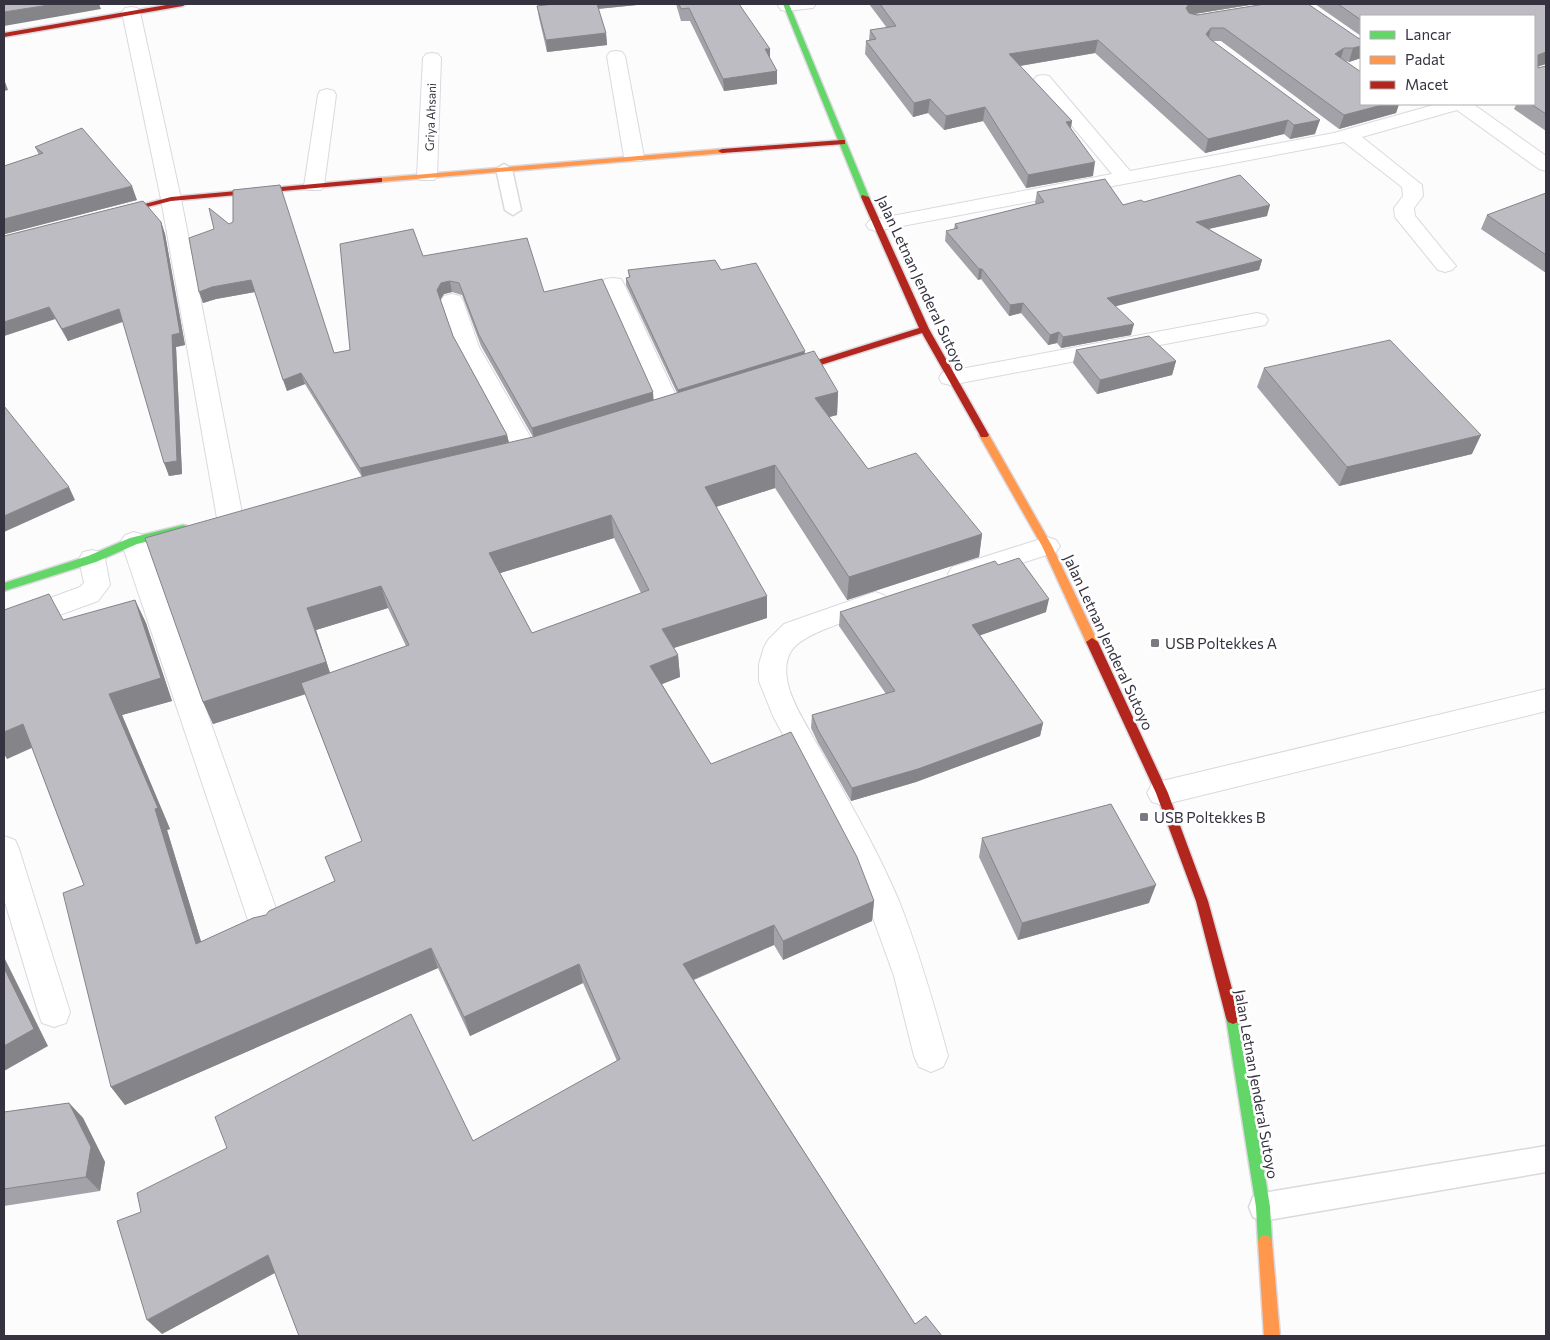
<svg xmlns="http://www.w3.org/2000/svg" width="1550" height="1340" viewBox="0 0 1550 1340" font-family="Commissioner,sans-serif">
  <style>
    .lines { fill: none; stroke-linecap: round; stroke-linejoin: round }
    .lane-casing { stroke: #dbd8df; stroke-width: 3 }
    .street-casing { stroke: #dbd8df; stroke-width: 2 }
    .fast-casing { stroke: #dbd8df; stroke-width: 3 }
    .slow-casing { stroke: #dbd8df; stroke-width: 3 }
    .jam-casing { stroke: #dbd8df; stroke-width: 3 }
    .lane { fill: #fff; fill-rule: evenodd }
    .street { fill: #fff; fill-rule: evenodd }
    .fast { fill: #63d668; fill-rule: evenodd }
    .slow { fill: #ff974d; fill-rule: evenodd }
    .jam { fill: #b3261e; fill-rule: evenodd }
    .wall { fill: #a3a2a8; fill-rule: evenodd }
    .shaded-wall { fill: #858488 }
    .building { fill: #bebcc3; stroke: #858488; fill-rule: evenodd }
    .poi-dot { fill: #7c7982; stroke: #fff; stroke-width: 2 }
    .labels { text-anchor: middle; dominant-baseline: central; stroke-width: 5; stroke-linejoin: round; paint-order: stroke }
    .far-street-label { font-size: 12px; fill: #373240; stroke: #fff }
    .street-label { font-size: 15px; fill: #373240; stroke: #fff }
    .poi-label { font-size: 15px; fill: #373240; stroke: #fff; text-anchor: start }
  </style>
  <rect width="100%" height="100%" fill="#fcfcfc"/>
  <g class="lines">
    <g class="lane-casing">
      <path id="lane" d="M504 164 512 169 521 210 513 215 505 210 496 169Z
        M1546 1146V1172L1263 1221 1253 1217 1249 1207 1253 1197 1263 1193Z"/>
    </g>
    <g class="street-casing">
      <path id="street" d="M780 4H816L813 8 787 11 781 10 778 6Z
        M131 7 137 8 140 12 181 199 243 518 239 524 230 527 221 524 217 518 161 199 122 12 125 8Z
        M616 51 622 52 625 56 644 157 641 161H627L624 157 607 56 610 52Z
        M432 53 438 54 441 58 437 176 434 180H420L417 176 423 58 426 54Z
        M1043 75 1049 76 1130 171 1334 133 1437 104H1473L1546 156V171L1539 169 1457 110 1362 137 1422 185 1423 196 1414 208 1415 216 1456 266 1452 270 1445 272 1438 270 1395 217 1394 208 1403 196 1402 187 1344 142 876 231 869 229 866 225 869 221 876 219 1112 174 1034 80 1037 76Z
        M327 89 334 91 336 95 324 186 321 190H307L304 186 318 95 320 91Z
        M613 278 621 279 624 284 682 409 678 414 670 417 662 414 658 409 602 284 605 279Z
        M452 294 460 296 463 301 479 347 539 452 536 458 527 460 518 458 457 347 441 301 444 296Z
        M1257 313 1265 315 1268 320 1265 325 950 385 942 383 939 378 942 373 950 371Z
        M134 532 143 535 147 541 281 923 276 933 265 937 254 933 249 923 121 541 125 535Z
        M1047 537 1056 540 1060 546 1056 552 961 583 952 581 948 574 952 567Z
        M92 550 101 552 105 559 110 585 98 601 4 635V615L80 587 84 583 79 559 83 552Z
        M875 592 884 595 888 602 884 609C862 617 800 632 790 653 778 677 797 709 809 730 840 786 874 842 899 901 919 952 934 1004 948 1056L943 1067 931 1072 919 1067 914 1056 894 976 867 901 848 856 773 716 759 681V664L764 647 768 640 784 624Z
        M1546 689V711L1162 805 1152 802 1147 793 1152 784 1162 781Z
        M4 836 15 840 19 849 70 1012 66 1023 54 1027 42 1023 38 1012 4 899Z"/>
    </g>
    <g class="fast-casing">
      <path id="fast" d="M783 4H789L869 197 868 199 861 197Z
        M183 525 187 526 188 529 187 532 137 544 96 562 4 591V583L88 556 130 538Z
        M1233 1012 1238 1014 1240 1018 1270 1207 1272 1242 1270 1247 1265 1249 1260 1247 1258 1242 1256 1207 1226 1018 1228 1014Z"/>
    </g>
    <g class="slow-casing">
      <path id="slow" d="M722 149 726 151 725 153 379 182 375 180 379 178Z
        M984 432 989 435 1052 546 1098 642 1096 645H1088L1086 642 1042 546 979 435Z
        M1265 1235 1270 1237 1272 1242 1280 1336H1264L1258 1242 1260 1237Z"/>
    </g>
    <g class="jam-casing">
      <path id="jam" d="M172 4H186L183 6 4 37V33Z
        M842 140H845V144L722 153 718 151 722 149Z
        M379 178H382V182L171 201 111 216 107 214 171 197Z
        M862 195 869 197 929 329 989 435 987 437H981L922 333 789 375H783L781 373 783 371 919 328 861 197Z
        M1092 638 1098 642 1168 793 1208 901 1240 1018 1238 1022 1233 1024 1228 1022 1226 1018 1196 901 1156 793 1086 642Z"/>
    </g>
    <use href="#lane" class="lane"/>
    <use href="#street" class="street"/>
    <use href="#fast" class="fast"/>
    <use href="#slow" class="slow"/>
    <use href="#jam" class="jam"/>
  </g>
  <path class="wall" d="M549 4H647L598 9 606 33 607 45 547 52 539 18 537 6Z
    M676 4H739L777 71V84L724 91 690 21H681Z
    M869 4H1256L1194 14 1361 39V58L1349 62 1346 61 1361 104H1399L1396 113 1339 129 1221 41H1213L1315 134 1290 139 1284 134 1205 153 1095 53 1020 66 1072 121 1071 128 1093 176 1026 188 983 121 944 130 928 113 913 117 865 54 866 41 869 40 870 30 887 28Z
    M1315 4H1546V64L1538 66V68L1546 66V131L1514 109 1516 105 1514 104H1534V16H1361V36Z
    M35 147 137 200 5 234 4 231V166L39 155Z
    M1037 192 1123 205 1144 202 1267 216 1209 229 1262 260 1259 270 1115 306 1131 335 1061 348 1057 343 1048 345 1021 313 1009 316 981 279 978 280 945 241 946 231 954 229 955 224 1036 204 1035 203Z
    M1546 193V273L1481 229 1487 215Z
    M161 222 165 234 185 345 176 347 182 474 169 476 123 322 68 341 55 319 4 336Z
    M189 238 334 353 350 350 423 256 544 292 653 400 677 393 626 285V278L629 277 628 270H721L805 354 838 392 837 415 829 417 868 469 982 534 979 557 847 600 775 488 716 507 767 618 674 648 678 655 680 677 662 684 711 764 874 901 872 921 783 960 774 945 694 980 915 1324 942 1336 275 1273 162 1334 473 1141 617 1061 583 983 470 1036 438 968 125 1105 111 1087 84 885 32 748 7 759 64 620 135 600 146 623 172 701 122 715 170 829 167 830 201 942 266 915 335 881 362 841 305 694 213 724 203 702 362 477 305 384 287 391 255 292 216 299 203 303ZM452 292 462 295 481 346 533 437 509 443 507 435 453 336 440 300 444 294ZM614 538 641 593 532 633 500 573ZM388 608 406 646 330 673 316 630Z
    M1076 350 1176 361 1172 375 1097 394 1073 363Z
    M1264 368 1472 454 1339 486 1257 387Z
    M998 565 1046 612 980 635 1043 723 1040 736 916 782 851 801 818 743 811 728 812 715 886 694 839 626 840 612Z
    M982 838 1149 903 1018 940 979 857Z
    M69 1103 83 1118 105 1162 100 1191 4 1206V1112Z"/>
  <path class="shaded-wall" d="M55 4H99L101 9 4 26V12Z
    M595 4H647L596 9Z
    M1189 4H1256L1188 15 1186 8Z
    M1211 28 1208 41 1206 34Z
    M606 33 607 45 547 52 546 40Z
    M1098 40 1095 53 1008 68 1009 54Z
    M1361 46V58L1349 62 1353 48Z
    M1344 48 1340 61 1335 54Z
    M765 49H770V61Z
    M1546 52V64L1534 68 1538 55Z
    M777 71V84L724 91 723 79Z
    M4 79 8 90 4 91Z
    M930 99 928 113 913 117 914 103Z
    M1386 104H1399L1396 113 1339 129 1344 115Z
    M985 107 983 121 944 130 946 116Z
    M1288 120 1284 134 1205 153 1208 139Z
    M1320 120 1315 134 1290 139 1294 125Z
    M1072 121 1069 135 1066 122Z
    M1095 162 1093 176 1026 188 1028 175Z
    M132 186 137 200 5 234 4 230V219Z
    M1270 205 1267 216 1194 232 1196 222Z
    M161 222 165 234 185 345 176 347 182 474 169 476 164 463Z
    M1262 260 1259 270 1105 309 1107 298Z
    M979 269H982L981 279 978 280Z
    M251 280 255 292 216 299 203 303 199 292 212 287Z
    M450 281 452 292 444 294 439 302 437 290 441 283Z
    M1023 303 1021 313 1009 316 1010 305Z
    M49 307 55 319 4 336V322Z
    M119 309 124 321 68 341 62 329Z
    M1134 324 1131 335 1061 348 1063 337Z
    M1059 332 1057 343 1048 345 1050 335Z
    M805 351 804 358 678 397V390Z
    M1176 361 1172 375 1097 394 1100 380Z
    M301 373 305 384 287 391 283 380Z
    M653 392 654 404 534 439 532 428Z
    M838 392 837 415 814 421 815 398Z
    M507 435 510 447 363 480 360 468Z
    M1481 435 1472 454 1339 486 1347 467Z
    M775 465V488L706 510 705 487Z
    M69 487 75 500 4 532V516Z
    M611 515 614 538 494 575 489 553Z
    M982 534 979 557 847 600 849 577Z
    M381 586 388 608 316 630 334 685 213 724 203 702 307 608Z
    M767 596V618L664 651 662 629Z
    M1049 599 1046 612 970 639 972 625Z
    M135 600 146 623 172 701 122 715 170 829 167 830 208 964 196 944 109 694Z
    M678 655 680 677 652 688 650 666Z
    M1043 723 1040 736 916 782 851 801 852 788Z
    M23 724 37 745 7 759 4 754V732Z
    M1156 885 1149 903 1018 940 1022 923Z
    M874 901 872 921 783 960V941Z
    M774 925V945L685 983 683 964Z
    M431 948 438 968 125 1105 111 1087Z
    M4 957 48 1046 4 1071Z
    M579 964 583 983 470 1036 464 1017Z
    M69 1103 83 1118 105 1162 100 1191 86 1177Z
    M268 1255 280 1270 162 1334 147 1320Z"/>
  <path class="building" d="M4 4H55L4 12Z
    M553 4H597L606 33 546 40 537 6Z
    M679 4H739L770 49H765L777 71 723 79 689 8 681 9Z
    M880 4H1189L1186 8 1189 13 1197 15 1265 4H1308L1358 38 1361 39V46L1353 48H1344L1335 54 1361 72V104H1386L1344 115 1224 28H1211L1206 34 1210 39 1320 120 1294 125 1288 120 1208 139 1098 40 1009 54 1072 121 1066 122 1095 162 1028 175 985 107 946 116 930 99 914 103 866 41 876 39 870 30 896 26Z
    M1338 4H1546V52L1538 55V68L1546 66V114L1531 104H1534V16H1361V20Z
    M82 128 132 186 4 219V166L43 153 35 147Z
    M1240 175 1270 205 1196 222 1262 260 1107 298 1134 324 1063 337 1059 332 1050 335 1023 303 1010 305 982 269H979L946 231 958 228 955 224 1044 202 1037 192 1105 179 1123 205 1141 200 1144 202Z
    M280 185 334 353 350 350 340 244 413 229 423 256 527 238 544 292 602 279 653 392 532 428 479 335 459 283 450 281 441 283 437 290 453 336 507 435 360 468 301 373 283 380 251 280 212 287 199 292 189 238 214 229 209 208 229 224 233 222V190Z
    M1546 193V255L1487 215Z
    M143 201 161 222 180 333 172 335 177 461 164 463 119 309 62 329 49 307 4 322V236Z
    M715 260 721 270 756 263 805 351 678 390 626 278 630 277 628 270Z
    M1149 336 1176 361 1100 380 1076 350Z
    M1390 340 1481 435 1347 467 1264 368Z
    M814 351 838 392 815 398 868 469 916 453 982 534 849 577 775 465 705 487 767 596 662 629 678 655 650 666 711 764 791 732 857 857 874 901 783 941 774 925 683 964 915 1324 926 1316 942 1336H299L268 1255 147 1320 117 1221 141 1212 137 1193 227 1148 215 1117 411 1014 473 1141 620 1059 579 964 464 1017 431 948 111 1087 63 893 84 885 23 724 4 732V610L49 594 63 620 135 600 161 678 109 694 158 808 155 809 196 944 253 918 266 915 269 911 335 881 325 857 362 841 301 683 409 645 381 586 307 608 326 662 203 702 145 538 368 475 533 437ZM611 515 649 590 532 633 489 553Z
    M4 406 69 487 4 516Z
    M1019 558 1049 599 972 625 1043 723 918 769 852 788 818 730 812 715 895 691 840 612 995 561 998 565Z
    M1111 804 1156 885 1022 923 982 838Z
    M4 968 34 1029 4 1046Z
    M69 1103 91 1147 86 1177 4 1189V1112Z"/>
  <g class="poi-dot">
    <rect x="1150" y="638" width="10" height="10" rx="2.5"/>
    <rect x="1139" y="812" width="10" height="10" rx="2.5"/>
  </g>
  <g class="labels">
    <g class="far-street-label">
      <text transform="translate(430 117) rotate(-88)">Griya Ahsani</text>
    </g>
    <g class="street-label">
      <text transform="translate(922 283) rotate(65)">Jalan Letnan Jenderal Sutoyo</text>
      <text transform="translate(1109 642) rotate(65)">Jalan Letnan Jenderal Sutoyo</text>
      <text transform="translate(1257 1084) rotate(80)">Jalan Letnan Jenderal Sutoyo</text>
    </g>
    <g class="poi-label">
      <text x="1165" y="643">USB Poltekkes A</text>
      <text x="1154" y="817">USB Poltekkes B</text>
    </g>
  </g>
  <rect width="1550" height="1340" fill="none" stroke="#373240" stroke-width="10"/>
  <rect x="1360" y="15" width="175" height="90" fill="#ffffff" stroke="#afadb3"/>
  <rect x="1370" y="31" width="25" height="8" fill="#63d668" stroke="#afadb3"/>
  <text x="1405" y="40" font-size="15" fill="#373240">Lancar</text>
  <rect x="1370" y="56" width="25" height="8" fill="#ff974d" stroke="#afadb3"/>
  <text x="1405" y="65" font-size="15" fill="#373240">Padat</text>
  <rect x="1370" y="81" width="25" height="8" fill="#b3261e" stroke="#afadb3"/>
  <text x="1405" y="90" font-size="15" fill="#373240">Macet</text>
</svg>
